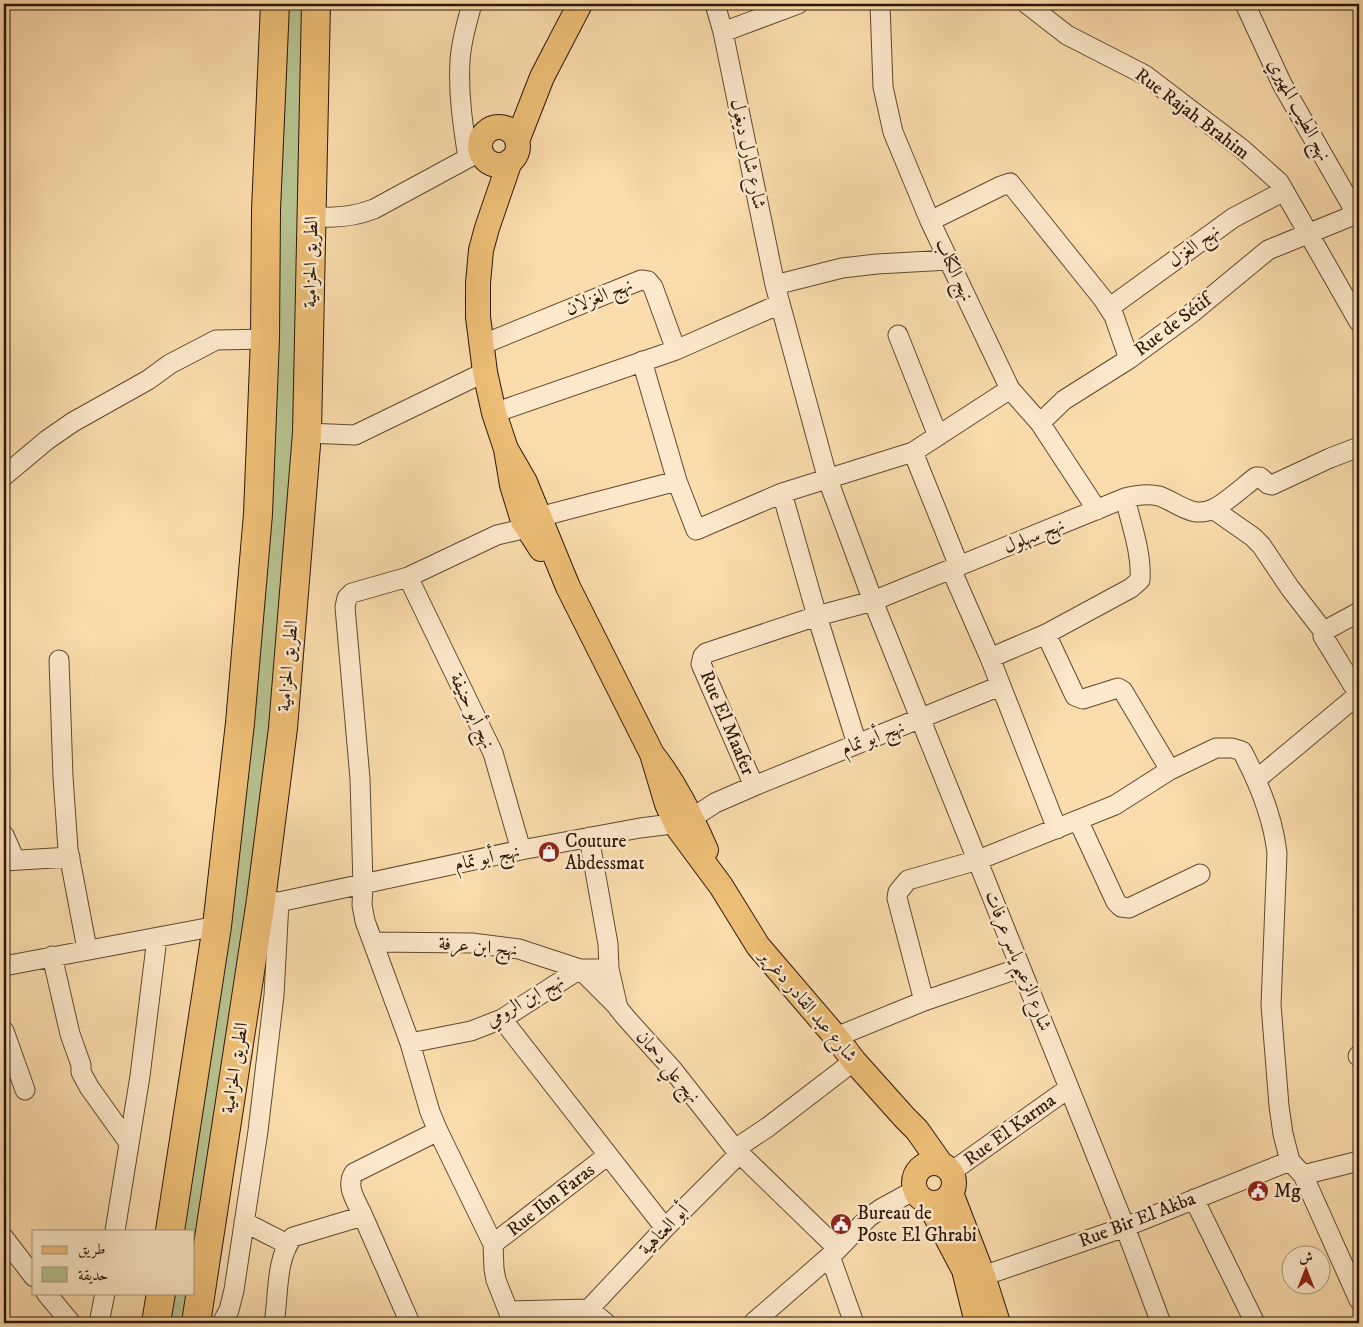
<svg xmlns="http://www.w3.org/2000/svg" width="1363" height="1327" viewBox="0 0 1363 1327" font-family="'IM FELL DW Pica',Amiri,serif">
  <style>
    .green { fill: #b7c28f; stroke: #726c4c }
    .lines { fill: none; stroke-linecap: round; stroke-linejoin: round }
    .minor-casing { stroke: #604832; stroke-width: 21 }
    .major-casing { stroke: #2c1709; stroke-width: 26 }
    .highway-casing { stroke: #2c1709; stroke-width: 30 }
    .minor { stroke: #fce8ca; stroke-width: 19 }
    .major { stroke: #edbe76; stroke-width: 24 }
    .highway { stroke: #edbe76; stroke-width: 28 }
    .labels { text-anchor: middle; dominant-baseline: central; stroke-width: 5; stroke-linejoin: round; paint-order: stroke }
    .street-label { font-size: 19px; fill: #2c1709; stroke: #fce8ca }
    .poi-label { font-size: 19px; fill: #2c1709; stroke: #fce8ca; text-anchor: start }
  </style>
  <rect width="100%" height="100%" fill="#fadcad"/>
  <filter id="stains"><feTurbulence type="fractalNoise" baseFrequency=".004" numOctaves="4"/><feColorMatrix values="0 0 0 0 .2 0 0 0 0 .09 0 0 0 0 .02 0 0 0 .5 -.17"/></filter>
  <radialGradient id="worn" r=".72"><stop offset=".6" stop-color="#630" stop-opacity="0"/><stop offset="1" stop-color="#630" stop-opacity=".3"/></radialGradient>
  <path class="green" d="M284 4H310L297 390 273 725 194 1269V1231H181L231 897Z
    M171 1293H190L185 1323H167Z"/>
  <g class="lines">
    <g class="minor-casing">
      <path id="minor" d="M715 4 723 32 775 285 828 480 873 601 1125 1227 1161 1323
        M880 4 883 87 893 132 930 221 1010 389 1040 423 1097 510
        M1027 4 1067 35 1145 75 1242 149 1279 182 1359 322
        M1245 4 1282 84 1356 213
        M723 32 798 4
        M468 158C463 126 458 93 460 61 461 41 467 22 472 4
        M311 216C334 219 353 217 374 209L481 151
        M930 221 1001 186 1010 183 1103 299 1114 316 1129 359
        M775 285 842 268 877 264 949 260
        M1109 308 1233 218 1284 191
        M898 335 938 436
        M481 345 641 280 648 281 653 287 676 350
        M642 361 677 481 696 530 782 493
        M494 413 676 350 780 304
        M1040 423 1064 400 1129 359 1193 312 1268 250 1359 213
        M307 433 355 435 485 372
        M913 452 959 566
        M4 476 47 440 73 422 148 380 170 364 216 340 265 339
        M1213 509 1253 537 1261 545 1290 588 1324 632
        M951 569 990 658 1057 829
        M408 577 493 753 521 850
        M1359 612 1326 630 1323 636 1359 695
        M1046 634 1075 696 1083 699 1118 688 1123 691 1170 770
        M990 658 1046 634 1131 588 1140 580C1142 553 1131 524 1125 498
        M59 660 63 777 68 849 87 949
        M857 744 817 616 782 493 913 452 1010 389
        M1257 779 1359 694
        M754 786 701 664 703 656 706 653 817 616 873 601 1125 498C1136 495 1147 493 1159 496 1177 502 1192 519 1213 509 1226 503 1244 486 1256 477H1260L1268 484 1272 485 1330 458 1359 447
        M1078 820 1116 902 1121 907 1129 908 1200 874
        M4 835 15 860
        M589 837 608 944 609 969 618 1008 627 1019 673 1070 735 1149 838 1249
        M4 861 70 857
        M261 900 279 902 521 850 640 828 680 823 692 818 715 803 754 786 1000 686
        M374 942 472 943 519 949 580 969H609
        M52 956 70 1034 81 1065V1072L89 1087 129 1143
        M4 966 217 926
        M580 969 618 1007
        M924 1001 897 898 898 892 908 880 978 860 1115 805 1170 770 1216 748H1232L1242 751C1259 783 1273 817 1277 853L1271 1005 1279 1106 1283 1134 1290 1161 1303 1175 1359 1300
        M502 1019 665 1228
        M4 1031 25 1090
        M836 1037 924 1001 1020 968
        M410 1043 471 1031 502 1019 580 969
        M1358 1056 1359 1055
        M735 1149 768 1127 854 1061
        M951 1172 1069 1088
        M1303 1175 1359 1161
        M1194 1199 1255 1323
        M363 1216 410 1323
        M244 1222 287 1244
        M115 1231 140 1076 157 938
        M4 1238 34 1277
        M493 1244 608 1155
        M830 1256 854 1323
        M983 1276 1125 1227 1290 1161
        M46 1293 71 1323
        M589 1309 665 1228 740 1153
        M509 1311 589 1309 606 1323
        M99 1323 105 1293
        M222 1323 229 1310 234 1290 258 1131 274 995 279 902
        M274 1323C279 1296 275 1259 293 1237L363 1216C357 1202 345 1187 354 1173L438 1131
        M513 1323 496 1280 494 1269 493 1244 438 1131 430 1112 410 1043 365 921 362 905 363 885 360 779 345 607 347 598 352 593 408 577 497 535 527 528 534 524 539 517 677 481
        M753 1323 838 1249 869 1217 882 1208 915 1190"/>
    </g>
    <g class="major-casing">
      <path id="major" d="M480 146a19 19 0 1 1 38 0a19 19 0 1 1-38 0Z
        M517 141 542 77 580 4
        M510 161 487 228 481 250 478 283V317L485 372 494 413 506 449 512 485 523 521 541 549
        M506 449 525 482 568 587 652 754C675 783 691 816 706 850
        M652 754 667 804 678 828 721 886 758 946 836 1037 854 1061 905 1118 917 1130 941 1164
        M914 1183a20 20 0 1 1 40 0a20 20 0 1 1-40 0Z
        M951 1193 983 1276 998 1323
        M928 1202 964 1270 977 1323"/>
    </g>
    <g class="highway-casing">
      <path id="highway" d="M170 1231 217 926 240 723 258 514 265 339 266 210 275 4
        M156 1323 161 1293
        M196 1323 261 900 283 728 307 433 316 4"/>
    </g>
    <use href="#minor" class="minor"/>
    <use href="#major" class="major"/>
    <use href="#highway" class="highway"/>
  </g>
  <defs>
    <g id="shop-disc" transform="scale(1.125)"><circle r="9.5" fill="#8f2418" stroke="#fce8ca"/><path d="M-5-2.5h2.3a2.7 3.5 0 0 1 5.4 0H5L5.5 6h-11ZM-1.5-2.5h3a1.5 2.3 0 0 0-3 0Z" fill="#fff"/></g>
    <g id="civic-disc" transform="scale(1.125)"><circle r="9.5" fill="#8f2418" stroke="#fce8ca"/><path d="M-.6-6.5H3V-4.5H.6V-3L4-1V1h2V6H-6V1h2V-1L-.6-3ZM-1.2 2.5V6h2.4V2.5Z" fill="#fff"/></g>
  </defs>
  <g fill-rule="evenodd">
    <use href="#shop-disc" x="549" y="852"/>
    <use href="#civic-disc" x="1258" y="1191"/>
    <use href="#civic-disc" x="841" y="1224"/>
  </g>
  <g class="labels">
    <g class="street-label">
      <text transform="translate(1299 110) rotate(62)">نهج الطيب المهيري</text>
      <text transform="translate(1192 114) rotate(37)">Rue Rajah Brahim</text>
      <text transform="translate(748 154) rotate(78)">شارع شارل ديغول</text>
      <text transform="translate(1194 246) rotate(-36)">نهج الغزل</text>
      <text transform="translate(311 262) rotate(-89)">الطريق الحزامية</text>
      <text transform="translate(954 270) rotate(65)">نهج الكتاب</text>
      <text transform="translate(599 297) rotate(-22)">نهج الغزلان</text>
      <text transform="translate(1173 325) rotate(-37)">Rue de Sétif</text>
      <text transform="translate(1034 536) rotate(-22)">نهج سهلول</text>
      <text transform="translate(288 666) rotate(-85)">الطريق الحزامية</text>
      <text transform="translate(472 711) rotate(65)">نهج أبو حنيفة</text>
      <text transform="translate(727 723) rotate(67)">Rue El Maafer</text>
      <text transform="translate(873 738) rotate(-21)">نهج أبو تمام</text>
      <text transform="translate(487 858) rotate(-12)">نهج أبو تمام</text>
      <text transform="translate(478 947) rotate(5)">نهج ابن عرفة</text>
      <text transform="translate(1018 961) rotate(68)">شارع الزعيم ياسر عرفات</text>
      <text transform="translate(525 1001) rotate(-30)">نهج ابن الرومي</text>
      <text transform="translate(808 1006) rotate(50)">شارع عبد القادر دغرير</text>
      <text transform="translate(668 1067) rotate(50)">نهج علي دحمان</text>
      <text transform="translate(235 1068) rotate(-81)">الطريق الحزامية</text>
      <text transform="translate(1010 1130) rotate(-36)">Rue El Karma</text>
      <text transform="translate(551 1200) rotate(-38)">Rue Ibn Faras</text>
      <text transform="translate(1137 1220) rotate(-21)">Rue Bir El Akba</text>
      <text transform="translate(664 1230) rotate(-46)">أبو العتاهية</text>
    </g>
    <g class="poi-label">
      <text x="565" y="841">Couture<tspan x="565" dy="22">Abdessmat</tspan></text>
      <text x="1274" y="1191">Mg</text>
      <text x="857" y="1213">Bureau de<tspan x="857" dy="22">Poste El Ghrabi</tspan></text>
    </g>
  </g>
  <rect width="1363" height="1327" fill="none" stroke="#fadcad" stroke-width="20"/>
  <rect x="5" y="5" width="1353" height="1317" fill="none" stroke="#2c1709" stroke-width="2.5"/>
  <rect x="10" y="10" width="1343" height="1307" fill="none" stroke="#2c1709"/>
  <rect x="32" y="1230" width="162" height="65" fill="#fce8ca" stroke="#a9947d"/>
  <rect x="42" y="1246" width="25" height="8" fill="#edbe76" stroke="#a9947d"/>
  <text x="78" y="1254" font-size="15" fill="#2c1709">طريق</text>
  <rect x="42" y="1267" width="25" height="15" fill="#b7c28f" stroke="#a9947d"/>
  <text x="78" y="1280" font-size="15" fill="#2c1709">حديقة</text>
  <g transform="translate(1306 1270)"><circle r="24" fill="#fce8ca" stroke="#a9947d"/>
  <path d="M0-4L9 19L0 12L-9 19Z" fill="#8f2418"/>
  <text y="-8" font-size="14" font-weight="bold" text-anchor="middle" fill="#2c1709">ش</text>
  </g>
  <rect width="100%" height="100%" filter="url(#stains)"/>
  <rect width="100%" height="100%" fill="url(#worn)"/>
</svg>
